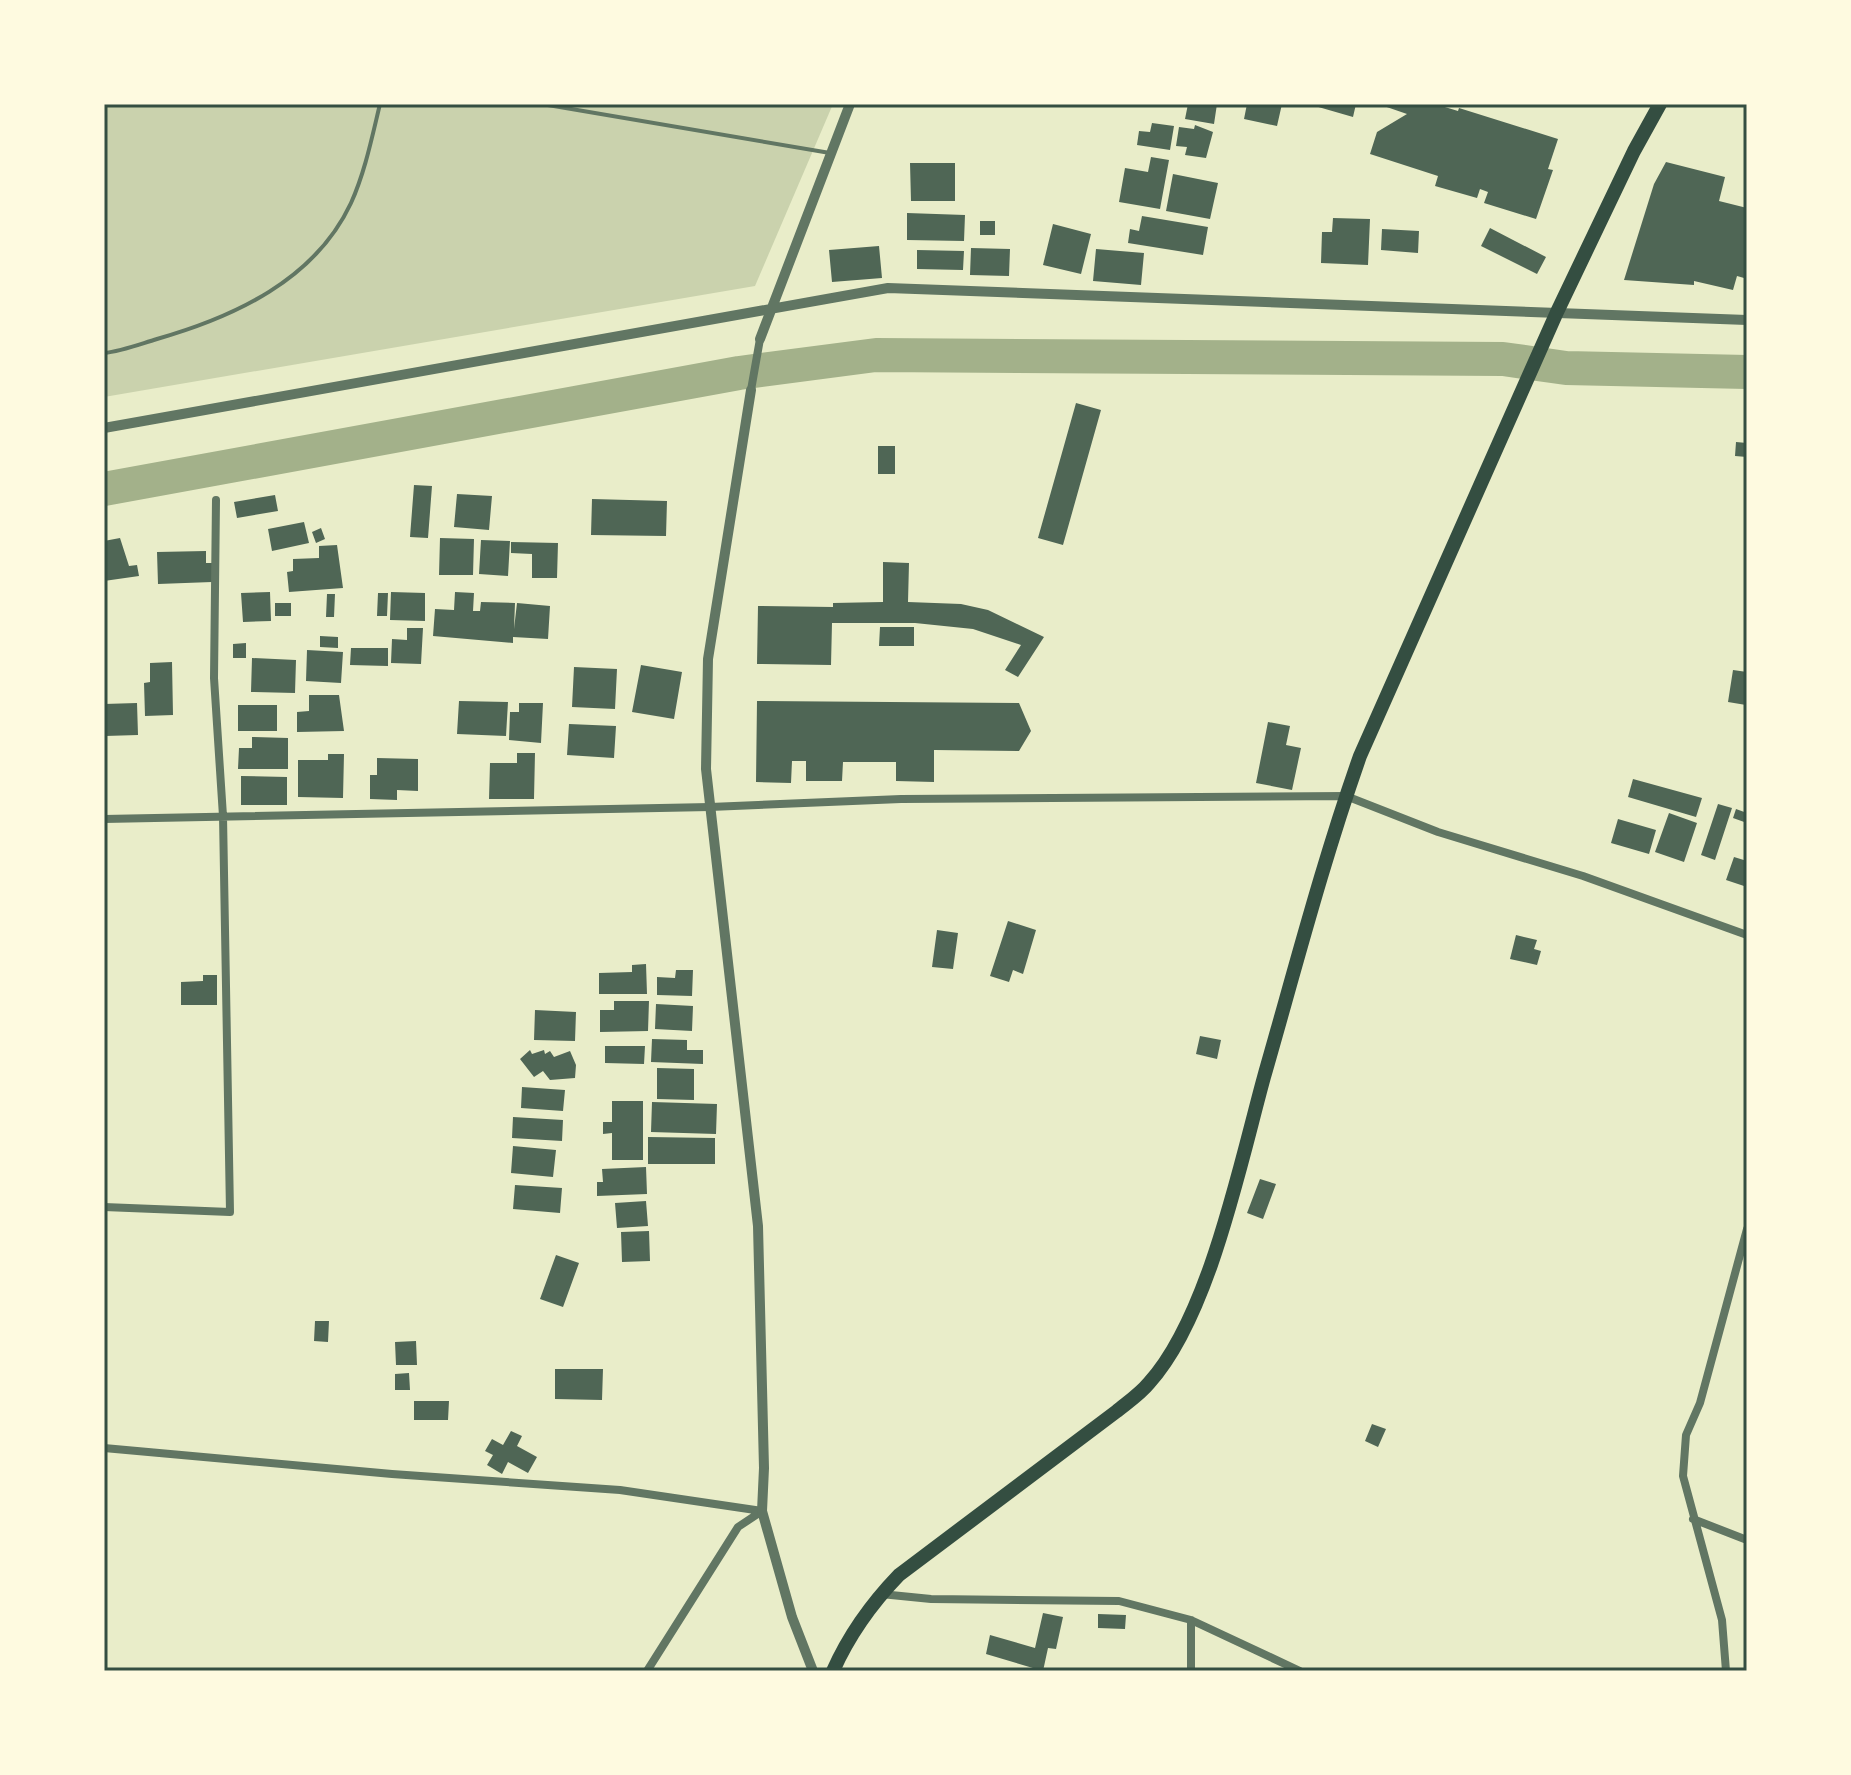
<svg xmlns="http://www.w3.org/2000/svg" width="1851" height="1775" viewBox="0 0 1851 1775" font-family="'Archivo Narrow',sans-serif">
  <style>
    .green { fill: #cad2ad }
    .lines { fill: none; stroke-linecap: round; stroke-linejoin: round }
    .river { stroke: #a3b18a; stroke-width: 34 }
    .building { fill: #4f6655 }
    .service { stroke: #617663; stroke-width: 4 }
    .minor { stroke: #617663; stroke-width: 8 }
    .tertiary { stroke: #617663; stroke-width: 10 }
    .primary { stroke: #344e41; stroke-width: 14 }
    .neatline { fill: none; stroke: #344e41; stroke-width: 3 }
  </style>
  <rect width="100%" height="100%" fill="#e9edc9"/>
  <path class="green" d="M104 104H833L755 286 104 397Z"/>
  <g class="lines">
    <path class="river" d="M104 489 739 373 876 355 1503 359 1566 368 1747 372"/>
  </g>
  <path class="building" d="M1188 104H1217L1214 124 1185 119Z
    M1247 104H1282L1277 126 1244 119Z
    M1308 104H1356L1353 117Z
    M1378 104H1435L1458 111 1459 108 1558 139 1548 169 1553 170 1536 219 1484 203 1488 192 1480 189 1477 198 1435 186 1438 176 1370 154 1377 132 1407 114Z
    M1152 123 1174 126 1170 150 1137 145 1139 131 1150 132Z
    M1195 125 1213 132 1206 158 1185 155 1187 147 1176 146 1179 127 1194 129Z
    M1151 157 1169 160 1160 209 1119 202 1125 168 1148 172Z
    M1666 162 1725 177 1719 201 1747 208V264L1744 278 1737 276 1733 290 1694 281V285L1624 280 1654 184Z
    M910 163H955V201H911Z
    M1173 174 1218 183 1210 219 1166 211Z
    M907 213 965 215 964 241 907 240Z
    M1142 216 1208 227 1203 255 1128 243 1130 229 1139 231Z
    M1333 218 1370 219 1368 265 1321 263 1322 232H1332Z
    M980 221H995V235H980Z
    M1053 224 1091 234 1081 274 1043 265Z
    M1490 228 1546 257 1537 274 1481 246Z
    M1382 229 1419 231 1418 253 1381 250Z
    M879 246 882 278 832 282 829 250Z
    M971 248 1010 249 1009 276 970 275Z
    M1096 249 1144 253 1141 285 1093 281Z
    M917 250 964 251 963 270 917 269Z
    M1076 403 1101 410 1063 545 1038 538Z
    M1736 442 1747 443V457L1735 456Z
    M878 446H895V474H878Z
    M414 485 432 486 428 538 410 537Z
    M457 494 492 496 489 530 454 527Z
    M275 495 278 511 237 518 234 502Z
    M592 499 667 501 666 536 591 535Z
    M304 522 309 543 272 551 268 529Z
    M321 528 325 539 316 543 312 532Z
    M120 538 129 566 137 565 139 576 104 581V541Z
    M440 538 474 539 473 575H439Z
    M481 540 510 541 508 576 479 574Z
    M511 542 558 543 557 578H532V554L511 553Z
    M337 545 343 588 289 592 287 572 293 571V559L319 558V546Z
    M206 551V563H212V582L158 584 157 552Z
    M883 562 909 563 908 602 961 604 988 610 1044 637 1018 677 1005 670 1021 645 973 629 915 623H832L831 665 757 664 758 606 833 607V603L883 602Z
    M270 592 271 621 243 622 241 593Z
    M391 592 425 593V621L390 620Z
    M455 592 474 593 473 611H480L481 602 515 603 514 629 517 603 550 606 548 639 513 637V643L433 636 435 609 454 610Z
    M378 593H388L387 616H377Z
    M327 594H335L334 617H326Z
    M275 603H291V616H275Z
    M880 627H914V646H879Z
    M407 628H423L421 664 391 663 392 639 407 640Z
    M320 636 338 637V648L320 647Z
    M246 643V658H233V644Z
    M351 648H388V666L350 665Z
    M307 650 343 652 341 683 306 681Z
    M252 658 296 660 295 693 251 692Z
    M172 662 173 715 145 716 144 683 150 682V663Z
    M641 665 682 672 674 719 632 712Z
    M574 667 617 669 615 709 572 707Z
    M1733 670 1747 672 1746 705 1728 702Z
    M309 695H339L344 731 297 732V712L309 711Z
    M459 701 508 702 506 736 457 734Z
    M757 701 1019 703 1031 731 1019 751 934 750V782L896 781V762H843L842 781H806V761H792L791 783 756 782Z
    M137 703 138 735 105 736 104 704Z
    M519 703H543L541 743 509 740 510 712H519Z
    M238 705H277V731H238Z
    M1268 722 1290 726 1286 745 1301 748 1292 790 1256 783Z
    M569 724 616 726 614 758 567 755Z
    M252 737 288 738V769H238L239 748H252Z
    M517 753H535L534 799H489L490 763H517Z
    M328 754H344L343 798 298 797V760H328Z
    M377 758 418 759V791L397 790V800L370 799V775H377Z
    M241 776 287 777V805H241Z
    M1633 779 1702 798 1696 817 1628 797Z
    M1718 804 1732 808 1715 860 1701 855Z
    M1736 809 1747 813V823L1733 818Z
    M1669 813 1697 823 1684 862 1655 852Z
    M1618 819 1656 830 1649 854 1611 843Z
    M1734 857 1747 861V887L1726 880Z
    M1008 921 1036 930 1023 974 1013 970 1009 982 990 976Z
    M937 930 958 933 953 969 932 967Z
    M1516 935 1537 940 1534 949 1541 951 1537 965 1510 959Z
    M646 964 647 994H599V973L632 972V965Z
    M676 970H693L692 996 657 995V977L675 978Z
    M203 975H217V1005H181V982L203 981Z
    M614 1001H649L648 1031 600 1032V1010H614Z
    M656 1004 693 1006 692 1031 655 1029Z
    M535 1010 576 1012 575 1041 534 1040Z
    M1200 1036 1221 1040 1217 1059 1196 1054Z
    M652 1039 687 1040V1050H703V1064L651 1062Z
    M605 1046H645L644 1064 605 1063Z
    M530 1050 532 1054 544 1050 545 1054 550 1051 554 1057 570 1051 576 1065 575 1078 550 1080 543 1071 534 1077 520 1059Z
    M657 1068 694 1069V1100L657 1099Z
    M522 1087 565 1090 563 1111 521 1108Z
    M612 1101H643V1160H612V1133L603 1134V1122H612Z
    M652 1102 717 1104 716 1134 651 1132Z
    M513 1117 563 1120 562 1141 512 1138Z
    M648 1137 715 1138V1164H648Z
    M513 1146 556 1150 553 1177 511 1173Z
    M646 1167 647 1194 597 1196V1182H603L602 1169Z
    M1260 1179 1276 1184 1263 1219 1247 1213Z
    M515 1185 562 1188 560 1213 513 1209Z
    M646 1201 648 1226 617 1228 615 1203Z
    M649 1231 650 1261 622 1262 621 1232Z
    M556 1255 579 1263 563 1307 540 1299Z
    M315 1321H329L328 1342 314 1341Z
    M416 1341 417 1365H396L395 1342Z
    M555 1369H603L602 1400 555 1399Z
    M409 1373 410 1390H395V1374Z
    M414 1401H449L448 1420H414Z
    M1372 1424 1386 1429 1378 1447 1365 1441Z
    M511 1431 522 1436 517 1446 537 1457 528 1473 508 1462 502 1474 487 1465 493 1455 485 1451 492 1439 503 1445Z
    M1043 1613 1063 1617 1056 1649 1048 1648 1043 1671 986 1654 990 1635 1035 1648Z
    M1098 1614 1126 1615 1125 1629 1098 1628Z"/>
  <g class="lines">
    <path class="service" d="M542 104 830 153
      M104 353C122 351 140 344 157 339 234 317 315 280 351 203 365 172 372 137 380 104"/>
    <path class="minor" d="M751 390 760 339
      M104 819 710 807 901 799 1346 796 1438 832 1583 876 1747 935
      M104 1207 230 1212 223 816 214 678 216 500
      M104 1448 392 1474 620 1490 762 1511
      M1693 1519 1747 1540
      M881 1594 931 1599 1119 1601 1191 1620 1300 1671
      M647 1671 738 1527 762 1511
      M1191 1671V1620
      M1726 1671 1722 1620 1683 1476 1686 1435 1700 1403 1747 1229"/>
    <path class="tertiary" d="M760 339 850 104
      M751 390 708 659 706 769 758 1226 764 1468 762 1511 792 1617 813 1671
      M104 428 888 288 1747 320"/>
    <path class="primary" d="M833 1671C849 1635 872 1603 899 1575L1117 1411C1128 1402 1140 1394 1149 1383 1209 1317 1240 1164 1264 1077 1295 969 1323 861 1360 756L1557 312 1634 151 1660 104"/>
  </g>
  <rect width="1851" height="1775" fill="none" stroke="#fefae0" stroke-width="212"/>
  <rect x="106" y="106" width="1639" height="1563" class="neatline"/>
</svg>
